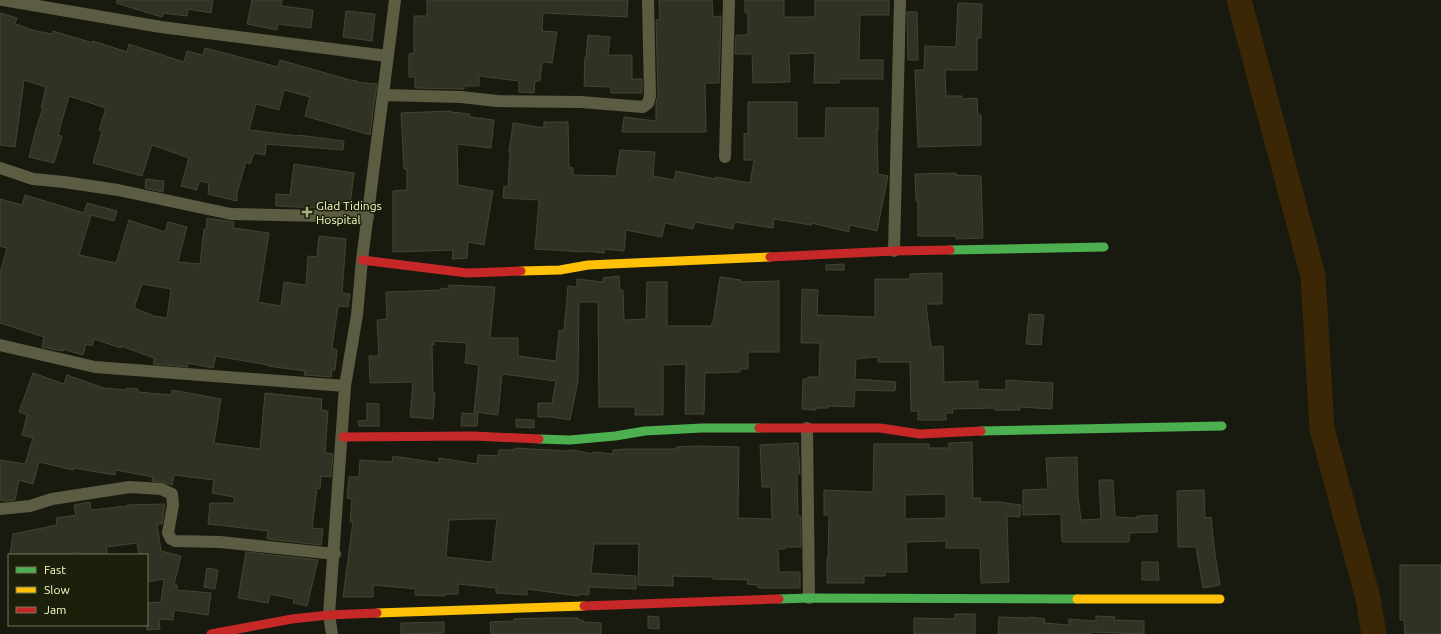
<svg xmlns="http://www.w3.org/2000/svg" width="1441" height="634" viewBox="0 0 1441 634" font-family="Ubuntu,sans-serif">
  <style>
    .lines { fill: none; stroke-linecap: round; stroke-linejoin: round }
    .river { stroke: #3b2705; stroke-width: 25 }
    .building { fill: #303324; stroke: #424630; fill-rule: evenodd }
    .street { stroke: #5c5c43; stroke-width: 12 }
    .fast { stroke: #4caf50; stroke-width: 9 }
    .slow { stroke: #ffc107; stroke-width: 9 }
    .jam { stroke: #c62828; stroke-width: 9 }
    .poi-dot { fill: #aaaf88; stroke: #1c1f0a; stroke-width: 1.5 }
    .labels { text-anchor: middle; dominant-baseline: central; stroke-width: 3; stroke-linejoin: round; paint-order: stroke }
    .poi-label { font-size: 12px; fill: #f9ffc9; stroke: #1c1f0a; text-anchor: start }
  </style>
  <rect width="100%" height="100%" fill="#181a0f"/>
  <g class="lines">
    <path class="river" d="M1239 0 1313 276 1322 429 1368 598 1374 634"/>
  </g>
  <path class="building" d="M117 0H213L211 13 188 9 187 16 163 13 162 17 116 3Z
    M252 0H282L281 6 313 10 311 28 278 24 277 30 247 24Z
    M427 0H628L627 17 543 13 542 31 557 32 552 63 542 62 540 81H535L534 93 519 92V81L479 76V86H464V89L415 88V77H409V54L414 53V16H427Z
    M659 0H712L713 17 721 16 719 83H705L706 132H622L624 117 656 121V102L658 96 656 20 660 19Z
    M745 0H784V17H815V0H889V15H860L859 60H883V79H839V83H814L815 53 789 54 790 82 753 83 752 54H735L736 35H748V13H745Z
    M958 3 982 4 981 38H977V70H945L946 96H962V99L977 98 978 115H981V145L918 147 915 70H924L925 46 956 47Z
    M346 11 375 14 372 41 343 37Z
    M907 12H917L918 60H908Z
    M0 13 17 18 15 24 36 31 52 34 53 31 93 43V41L127 52 129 44 184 62 187 51 203 55 205 48 278 67 280 60 350 80 357 81V82L377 84 370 135 305 116 310 97 284 90 279 110 256 104 249 130 298 136V135L344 141 343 150 266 144 265 155 254 153 250 164 246 162 237 193V201L208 194 209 183 199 181 197 190 181 186 189 158 152 145 142 176 93 163 102 131 99 130 106 108 69 96 58 135 62 136 54 163 29 157 36 129 43 108H41L46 87 24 80 15 147 0 145Z
    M588 35 610 37 608 55H632V79H642V93H611V87L584 86 585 57H586Z
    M748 102H797V138H825L826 108H878V130H877L878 174 888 176 877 231 850 225 849 232 812 223 811 225 774 219 773 228 734 222 733 229 695 222 693 229 665 223 662 237 626 230 624 251 604 249V253L586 251V252L535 249 539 200 503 198 504 186 508 187 510 153 509 152 513 123 544 128V122H568L569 167 573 168V175L616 176 620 150 655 152 653 176 674 180 676 171 715 179 716 177 750 183 754 160H744V134L748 133Z
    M451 111V112L470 114V117L494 120 491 148 457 144 458 185 493 191 484 245 468 242 467 258 452 259 453 250 393 252V191L407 190V169H404L401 113Z
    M294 164 354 173 350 205 320 200V208L276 206V194L290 195Z
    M956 173V175L981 176 983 238 956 239V236H918V201H916L915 174Z
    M146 179 164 181 163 192 145 188Z
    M25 195 84 213 87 203 117 211 114 221 91 215 79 255 116 263 129 220 165 232 168 222 187 227 178 262 200 264 204 229 206 230 207 218 234 222 233 228 269 233 258 302 281 306 284 282 306 285 308 256 317 257 319 236 346 239 342 293 350 294 348 307 338 306 332 348 337 350 335 370 332 369 331 377 304 375 305 371 268 366V365L216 356 213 368 188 363V367L154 364V358L121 346V348L94 339 92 346 86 344 83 355 63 349V351L42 347 44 337 0 323V273L7 248 0 246V199L22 205ZM142 284 171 289 167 318 154 316 134 308Z
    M844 264V270H826V265Z
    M942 273V304H926L931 347 943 346 944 382 978 381V389L1006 390V380L1053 383 1052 409 1020 407V410H995V408L952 409 953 413H946V420H918V411H911L910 362H878V357L856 359 855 379 896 382 895 391 855 390 854 407 828 406V408H816V410L802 409 803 379H808V377H819L820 343H801L802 289 818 290 817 315 875 317V279H910V274Z
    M619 276 620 290H623L624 320 646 319 647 282H667V326H711L712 323H713L720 277 741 280V282L779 281V352H748V369H740V372L705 373 704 414H685L686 364 663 365V415H635V407H599L598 302H579L578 381 570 420 552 417H538V403H552L556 381 502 374 498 415 474 412 479 365 465 363 467 343 434 341V345H432L433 393H435L433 419 410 417 413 382 370 383 369 356H379L377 320 387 319 386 292 441 290V288L449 289V285L495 287 490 338H518V356L556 361 559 330 564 331 568 286 577 287V279L603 282V278Z
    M1029 314 1044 315 1041 345 1026 344Z
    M33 373 64 384 67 375 104 388 127 390V388L138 389V392L171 395 172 390 221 399 214 443 260 449 265 393 322 399 321 410 328 411 325 453 333 454 331 477 321 476 320 489 317 488 312 528 323 529 321 545 267 539 268 531 208 524 210 503H234V497L212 493 214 480 174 475 172 485 162 482 152 481 153 477 116 470 115 475 74 468 73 470 39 462 33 484 19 480 15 500 6 501 0 500V460L25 464 33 438 22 435 27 415 19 412Z
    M367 403 379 404V426H359L358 421 367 420Z
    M462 413 478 414 477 426H461Z
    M516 419 534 420V428L516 427Z
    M972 442 973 498H981L980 502H999L1021 505 1020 517 1007 516 1009 582 981 583 980 548H946V541L906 542 907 572H885V576H864V583H827V558H828L829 515H824V490L873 492 874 444H929V448H949V443ZM946 494V518L905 519V495Z
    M798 443 800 474H797L798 516H801V547H785V549H778L779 572H800V588H758V585L747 584 748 580 713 579V577L673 576V586L638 585 639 544H594L591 573 636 576V589L589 587V595L579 594V596L527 589V595L496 593V588L458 584V594H446L445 596 415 595 416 589 373 585V597H343L353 522H350L352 499 347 498 349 477H359L360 460 392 462 393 456 439 463V458L477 464 478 455 498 456 499 450H514V448L568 451 573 450 593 454V452L613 454V450L624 449H677L676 447 698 446 739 447 738 518 772 519 771 487H762L760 445ZM475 519H497L492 562 446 557 449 520Z
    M1077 457 1078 496 1081 520 1101 519 1099 480H1113L1115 517 1137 518V516L1157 515V532L1130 533 1129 542H1062L1061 514 1023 515V490L1048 489 1046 458Z
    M1204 490 1205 518 1211 517 1215 554 1220 585 1203 588 1196 547H1178L1177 491Z
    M90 502 91 510 127 506V505L165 504 162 524H157L161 551 181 556 174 584 177 585V590L211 593 208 615 174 610 173 620 159 619 160 629 147 630V603L161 602 164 579 147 582V555H139L137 543 106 547 108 555H80V552L65 555H10L13 534 57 525 56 518 76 515 74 505Z
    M246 552 318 560 307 606 293 603 294 599 270 594 268 603 238 598Z
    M1142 562H1158L1159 580H1142Z
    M1400 565H1441V634H1405L1404 620H1400Z
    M207 568 218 570 215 589 204 587Z
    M955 614H975V634H914V618L955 619Z
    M648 616 659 617V629L648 628Z
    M1096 616 1115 617 1114 620 1144 621V634L1091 632V634H998L999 617 1029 618 1030 617 1045 619 1044 623 1069 625V619L1096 621Z
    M542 618H578V620H583V622L601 623V634H491L490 622 514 621V619Z
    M444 622V633L401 634V623Z"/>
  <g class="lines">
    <path class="street" d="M3 0 161 27 387 56
      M383 95 461 97 497 101 581 102 643 107 648 103 650 96 648 0
      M725 157 729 0
      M0 168 33 179 64 182 118 190 231 214 368 217
      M894 251 900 0
      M0 345 95 367 345 386
      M807 428 809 598
      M0 509 30 506 52 499 130 487 161 489 172 494 173 505 168 533 171 539 175 541 220 542 335 554
      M332 634 329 615 345 386 357 315 362 260 395 0"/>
    <path class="fast" d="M950 250 1104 247
      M981 431 1222 426
      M539 439 570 440 615 436 645 431 702 428H759
      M779 599 809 598 1077 599"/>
    <path class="slow" d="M521 271 560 270 588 265 770 257
      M1077 599H1220
      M377 613 584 606"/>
    <path class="jam" d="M770 257 894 251 950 250
      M362 260 467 273 521 271
      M759 428H880L920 434 981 431
      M343 437 473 436 539 439
      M584 606 779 599
      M211 634 292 619 329 615 377 613"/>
  </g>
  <path class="poi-dot" d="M305 206h4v4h4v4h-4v4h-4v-4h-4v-4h4z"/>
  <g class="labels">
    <g class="poi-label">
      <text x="316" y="205">Glad Tidings<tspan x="316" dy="14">Hospital</tspan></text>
    </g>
  </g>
  <rect x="8" y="554" width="140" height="72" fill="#1c1f0a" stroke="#747956"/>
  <rect x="16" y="567" width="20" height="6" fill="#4caf50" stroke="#747956"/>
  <text x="44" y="574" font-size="12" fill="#f9ffc9">Fast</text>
  <rect x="16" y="587" width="20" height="6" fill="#ffc107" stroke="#747956"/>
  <text x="44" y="594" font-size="12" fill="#f9ffc9">Slow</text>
  <rect x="16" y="607" width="20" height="6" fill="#c62828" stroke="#747956"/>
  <text x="44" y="614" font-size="12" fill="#f9ffc9">Jam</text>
</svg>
